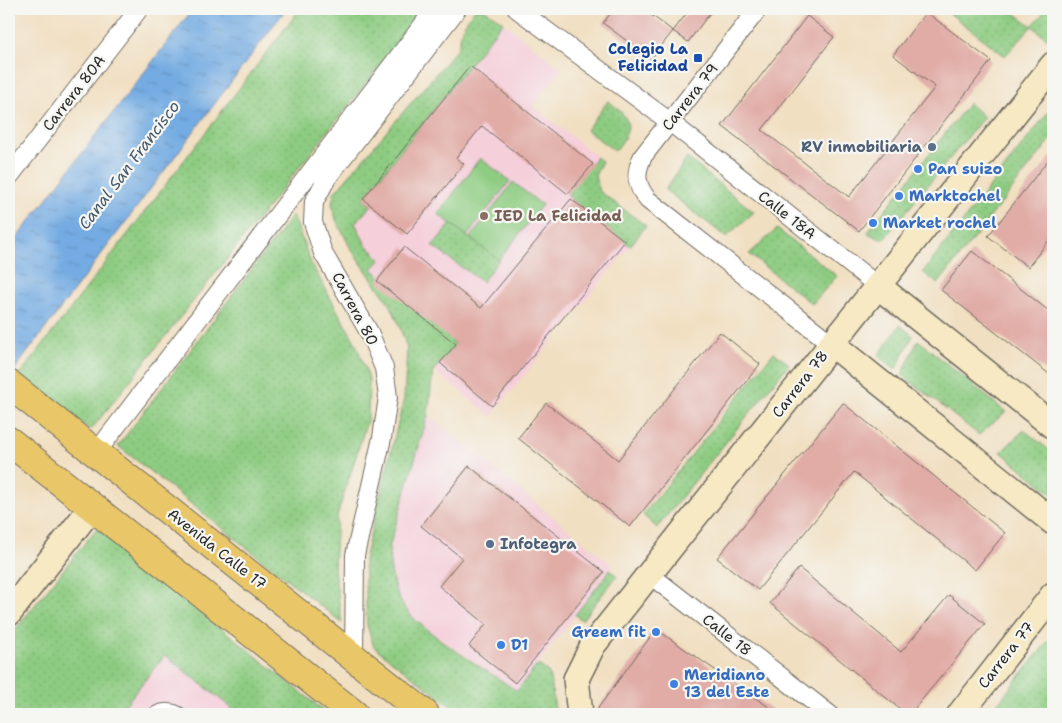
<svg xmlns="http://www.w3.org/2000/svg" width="1062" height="723" viewBox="0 0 1062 723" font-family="'Shantell Sans',sans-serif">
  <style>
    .built { fill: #f5cfda }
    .grass { fill: url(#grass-dots); stroke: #5c7c56 }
    .garden { fill: #8ecc82; stroke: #5c7c56 }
    .water { fill: url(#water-ripples); stroke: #4f6b86 }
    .building { fill: #e1aca6 }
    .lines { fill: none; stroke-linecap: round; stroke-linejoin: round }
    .lane-casing { stroke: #706a60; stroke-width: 11 }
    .street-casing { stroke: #706a60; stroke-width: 20 }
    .secondary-casing { stroke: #706a60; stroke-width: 28 }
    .primary-casing { stroke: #706a60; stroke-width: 30 }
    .lane { stroke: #fff; stroke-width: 9 }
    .street { stroke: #fff; stroke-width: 18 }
    .secondary { stroke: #f6e9c3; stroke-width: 25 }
    .primary { stroke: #e9c769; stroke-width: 28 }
    .transit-dot { fill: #1a4fb4; stroke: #f6f6f2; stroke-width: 2 }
    .service-dot { fill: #5c6f8a; stroke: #f6f6f2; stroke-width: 2 }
    .shop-dot { fill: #3f7fe0; stroke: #f6f6f2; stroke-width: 2 }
    .education-dot { fill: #8d6e63; stroke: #f6f6f2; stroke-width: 2 }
    .labels { text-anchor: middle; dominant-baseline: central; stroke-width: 4.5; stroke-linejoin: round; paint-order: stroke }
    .transit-label { font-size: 15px; font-weight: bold; fill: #164399; stroke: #f6f6f2; text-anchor: end }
    .street-label { font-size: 15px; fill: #2b2b2b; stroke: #f6f6f2 }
    .service-label { font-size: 15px; font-weight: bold; fill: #4e5e75; stroke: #f6f6f2; text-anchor: end }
    .shop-label { font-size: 15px; font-weight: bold; fill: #366cbe; stroke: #f6f6f2; text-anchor: start }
    .education-label { font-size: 15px; font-weight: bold; fill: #785e54; stroke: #f6f6f2; text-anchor: start }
    .water-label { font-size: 16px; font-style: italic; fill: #44586b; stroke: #f6f6f2 }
  </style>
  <defs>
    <pattern id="grass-dots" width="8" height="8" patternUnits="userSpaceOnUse" patternTransform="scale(1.25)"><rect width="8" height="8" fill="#8ecc82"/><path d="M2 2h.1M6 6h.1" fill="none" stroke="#7baf70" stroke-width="1.8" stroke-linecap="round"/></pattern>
    <pattern id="water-ripples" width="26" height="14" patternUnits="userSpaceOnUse" patternTransform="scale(1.25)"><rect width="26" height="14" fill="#73abe2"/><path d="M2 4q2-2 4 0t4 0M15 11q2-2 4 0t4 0" fill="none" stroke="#5f8bb7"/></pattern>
  </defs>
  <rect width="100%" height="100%" fill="#f6f6f2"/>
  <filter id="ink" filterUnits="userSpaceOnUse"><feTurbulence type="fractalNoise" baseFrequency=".02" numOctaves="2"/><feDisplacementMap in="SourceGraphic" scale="10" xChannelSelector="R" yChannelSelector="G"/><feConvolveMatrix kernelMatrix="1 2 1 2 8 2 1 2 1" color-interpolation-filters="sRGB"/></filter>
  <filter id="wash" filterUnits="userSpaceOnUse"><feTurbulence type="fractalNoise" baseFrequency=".0096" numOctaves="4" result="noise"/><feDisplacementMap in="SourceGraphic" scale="20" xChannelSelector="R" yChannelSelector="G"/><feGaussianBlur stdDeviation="1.12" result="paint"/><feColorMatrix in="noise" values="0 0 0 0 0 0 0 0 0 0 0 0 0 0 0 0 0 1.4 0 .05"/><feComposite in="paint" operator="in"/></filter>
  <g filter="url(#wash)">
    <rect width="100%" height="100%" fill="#f1dfc1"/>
    <path class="built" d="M503 22 562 69 533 106 602 161 595 176 599 191 646 226 491 416 407 349 400 327 391 306 345 239 336 220 332 203 334 193 474 60Z
      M428 415 613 566 517 691 419 624 403 606 393 584 389 548Z
      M165 655 241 714H118Z"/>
    <path class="grass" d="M300 9H425L91 430 19 376Z
      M475 9H484L503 22 363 199 371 206 355 223 366 245 381 259 372 269 456 344 433 371 428 415 389 548C390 568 392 587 402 604 417 630 490 672 517 691L538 664 549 673 556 714H461L374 647 367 626 364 560 404 399 407 349 400 327 391 306 351 249 336 220 332 203 334 193 458 48 462 28Z
      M944 9H1009L1032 26 1047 9H1053V35L1049 40 1032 26 1005 56Z
      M608 101C632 119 634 128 615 151L586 130Z
      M969 103 984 117 883 240 867 233Z
      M1053 106V137L938 284 923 272Z
      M596 157 602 161 595 176 599 191 646 226 630 246 567 195Z
      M687 158 754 212 726 237 665 190Z
      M293 215 312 265 355 342 369 378 368 418 337 516 334 569 342 623 118 446Z
      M451 224 499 260 482 282 432 246Z
      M777 229 837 276 812 304 749 254Z
      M900 325 913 336 895 370 878 356Z
      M918 340 1006 412 979 435 902 375Z
      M774 352 789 364 657 528 643 515Z
      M1024 430 1053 453V495L1001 452Z
      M97 528 328 714H239L165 655 118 714H9V637Z
      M610 570 617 576 582 620 575 615Z
      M1053 635V714H989Z"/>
    <path class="garden" d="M480 158 510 181 467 236 438 214Z
      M513 182 542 205 499 260 470 238Z"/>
    <path class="water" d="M193 9H286L9 377V248Z"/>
    <g id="blocks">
      <path class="building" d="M614 9H643L673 31 651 59 603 23Z
        M690 9H713L688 42 673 31Z
        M926 12 991 61 859 231 722 126 807 16 834 37 762 130 849 197 935 87 893 55Z
        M470 66 593 164 568 194 482 126 456 158 464 164 407 234 363 199Z
        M1053 154V235L1028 267 988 236Z
        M571 199 625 241 492 406 440 363 456 344 377 281 404 247 481 308Z
        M972 251 1053 314V377L941 290Z
        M720 332 760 364 630 527 518 438 546 403 618 460Z
        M843 403 1005 533 975 570 854 472 758 590 717 558Z
        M469 466 604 572 515 683 469 646 486 624 439 586 462 558 421 526Z
        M799 568 901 652 949 595 985 624 910 714H906L770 603Z
        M656 629 728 679 779 714H599L598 708Z"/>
    </g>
  </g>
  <g filter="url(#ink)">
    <use href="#blocks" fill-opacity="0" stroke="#706a60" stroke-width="1"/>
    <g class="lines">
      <g class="lane-casing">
        <path id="lane" d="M152 714C161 706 175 707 183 714"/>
      </g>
      <g class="street-casing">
        <path id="street" d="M517 9 670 122 878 286
          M758 9 643 156C634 173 636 186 648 200L832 344
          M9 177 139 9
          M96 453 435 9
          M649 574 829 714
          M354 657 355 555 382 438 388 397 384 368 369 332 323 253 313 222 314 202 327 178 457 9"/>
      </g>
      <g class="secondary-casing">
        <path id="secondary" d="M878 286 1053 426
          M832 344 1053 522
          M9 613 92 507
          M580 714 576 679 593 645 1053 65
          M960 714 1053 595"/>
      </g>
      <g class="primary-casing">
        <path id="primary" d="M9 384 425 714
          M9 441 354 714"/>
      </g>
      <use href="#lane" class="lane"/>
      <use href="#street" class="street"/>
      <use href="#secondary" class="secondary"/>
      <use href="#primary" class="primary"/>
    </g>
  </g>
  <rect class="transit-dot" x="693" y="53" width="10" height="10" rx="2.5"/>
  <g class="service-dot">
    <circle cx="932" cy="147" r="5"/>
    <circle cx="490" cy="544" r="5"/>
  </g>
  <g class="shop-dot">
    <circle cx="918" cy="169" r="5"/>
    <circle cx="899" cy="196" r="5"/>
    <circle cx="873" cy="223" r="5"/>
    <circle cx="656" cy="632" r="5"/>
    <circle cx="501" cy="645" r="5"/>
    <circle cx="674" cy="684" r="5"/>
  </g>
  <circle class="education-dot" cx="484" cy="216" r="5"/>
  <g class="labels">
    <g class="transit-label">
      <text x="688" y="49">Colegio La<tspan x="688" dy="17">Felicidad</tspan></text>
    </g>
    <g class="street-label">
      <text transform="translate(74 93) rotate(-52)">Carrera 80A</text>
      <text transform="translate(690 97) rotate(-52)">Carrera 79</text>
      <text transform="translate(787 215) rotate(38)">Calle 18A</text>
      <text transform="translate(355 309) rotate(62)">Carrera 80</text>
      <text transform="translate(800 384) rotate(-52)">Carrera 78</text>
      <text transform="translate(217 549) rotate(38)">Avenida Calle 17</text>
      <text transform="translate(727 635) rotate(38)">Calle 18</text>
      <text transform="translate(1006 655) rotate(-52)">Carrera 77</text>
    </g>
    <g class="service-label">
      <text x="922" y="147">RV inmobiliaria</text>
      <text x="500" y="544" text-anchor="start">Infotegra</text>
    </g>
    <g class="shop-label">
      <text x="928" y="169">Pan suizo</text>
      <text x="909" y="196">Marktochel</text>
      <text x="883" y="223">Market rochel</text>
      <text x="646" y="632" text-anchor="end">Greem fit</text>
      <text x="511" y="645">D1</text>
      <text x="684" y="675">Meridiano<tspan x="684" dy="17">13 del Este</tspan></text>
    </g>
    <g class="education-label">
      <text x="494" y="216">IED La Felicidad</text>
    </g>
    <g class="water-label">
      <text transform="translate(129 165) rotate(-53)">Canal San Francisco</text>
    </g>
  </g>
  <rect width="1062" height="723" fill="none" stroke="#f6f6f2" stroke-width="30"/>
</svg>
